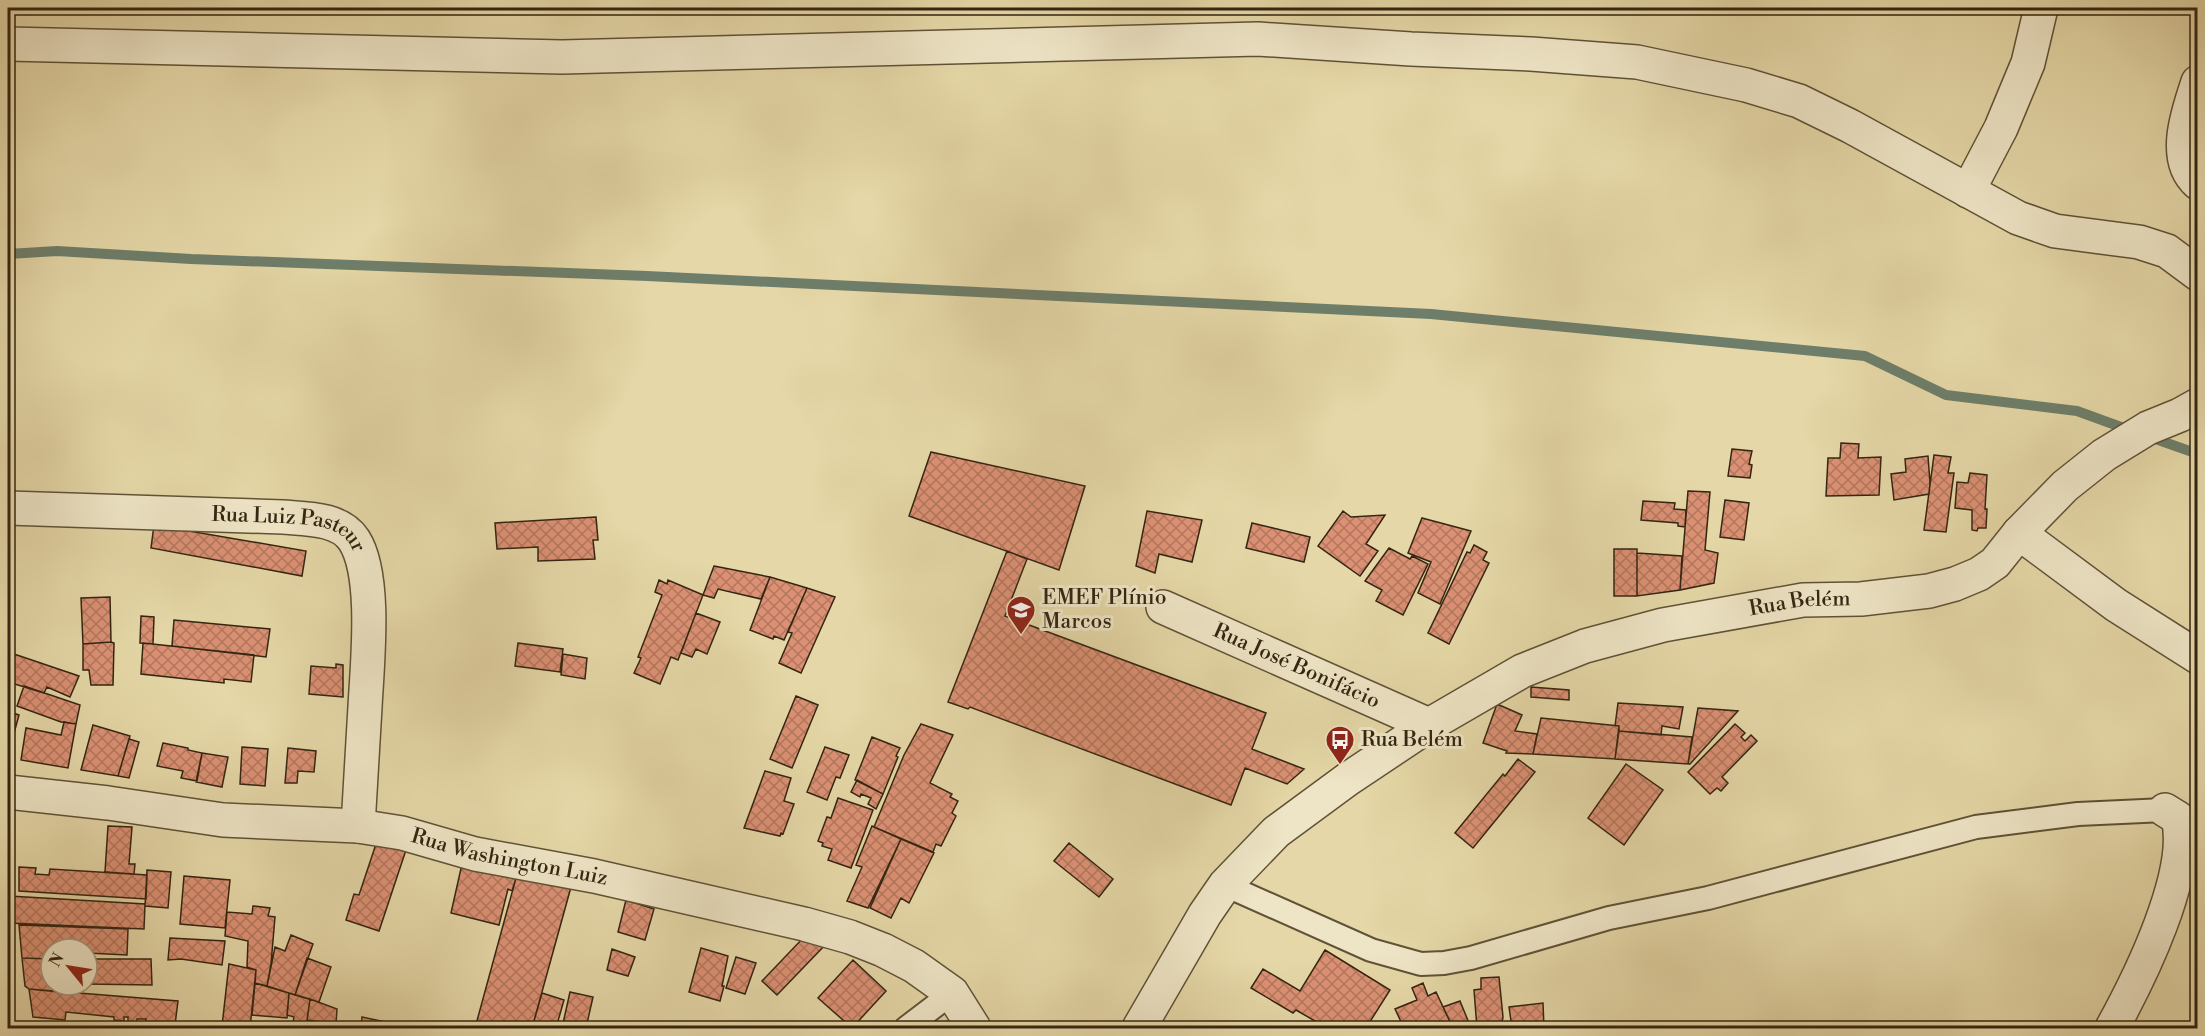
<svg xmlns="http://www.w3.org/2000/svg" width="2205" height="1036" viewBox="0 0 2205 1036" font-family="'Libre Bodoni',serif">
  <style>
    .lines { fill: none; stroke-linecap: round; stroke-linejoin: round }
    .stream { stroke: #6e7e6a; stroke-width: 10 }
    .building { fill: url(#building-cross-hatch); stroke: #332511; stroke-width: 1.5 }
    .service-casing { stroke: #605236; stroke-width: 26 }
    .minor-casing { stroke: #605236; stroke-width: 36 }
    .service { stroke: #eee5c6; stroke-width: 22 }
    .minor { stroke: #eee5c6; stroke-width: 33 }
    .labels { text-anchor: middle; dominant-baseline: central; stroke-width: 6; stroke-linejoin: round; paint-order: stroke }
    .street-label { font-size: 21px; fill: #332511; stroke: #eee5c6 }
    .poi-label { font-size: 21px; fill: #332511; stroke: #eee5c6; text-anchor: start }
  </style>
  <defs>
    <pattern id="building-cross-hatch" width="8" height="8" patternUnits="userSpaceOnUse" patternTransform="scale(1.5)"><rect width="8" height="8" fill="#dc9174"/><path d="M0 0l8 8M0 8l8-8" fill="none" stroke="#b3765e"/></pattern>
  </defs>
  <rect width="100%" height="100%" fill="#e5d7a7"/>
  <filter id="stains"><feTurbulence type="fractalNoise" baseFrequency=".00333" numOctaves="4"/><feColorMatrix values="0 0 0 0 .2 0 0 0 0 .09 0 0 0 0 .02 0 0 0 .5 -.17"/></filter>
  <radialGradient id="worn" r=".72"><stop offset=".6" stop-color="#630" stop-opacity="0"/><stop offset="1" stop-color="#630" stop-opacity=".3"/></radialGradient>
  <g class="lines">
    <path class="stream" d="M8 254 57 251 191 259 647 276 1431 314 1865 356 1946 395 2077 411 2132 431
      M2147 436 2198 454"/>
  </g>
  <path class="building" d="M1841 443 1859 444 1858 458 1881 457 1879 495 1826 496 1828 458H1840Z
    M1732 449 1752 451 1749 464 1752 465 1750 478 1728 476Z
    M931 452 1085 486 1059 570 909 516Z
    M1934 455 1951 457 1948 473H1954L1946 532 1924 530Z
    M1928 456 1930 483 1929 494 1894 500 1891 474 1906 472 1905 459Z
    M1970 473 1987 475 1985 509H1987L1986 528H1978L1977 531 1972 530V510L1955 508 1957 482 1968 483Z
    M1688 491 1710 492 1705 550 1718 553 1714 583 1680 590Z
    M1725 500 1749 503 1744 540 1720 537Z
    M1643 501 1675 503 1674 509 1686 510 1685 527 1678 526V523L1641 520Z
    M1147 511 1202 520 1192 562 1159 554 1155 573 1136 566Z
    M1343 511 1351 517 1385 515 1366 544 1378 551 1360 576 1318 546Z
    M596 517 598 540H593L595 559 538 561V547L497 549 495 523Z
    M1422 518 1471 531 1440 604 1418 593 1431 562 1408 553Z
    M1252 523 1310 537 1304 562 1246 548Z
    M154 525 306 551 302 576 151 548Z
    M1474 545 1487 552 1483 560 1489 563 1449 644 1428 633 1467 552 1470 553Z
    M1389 548 1410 559 1412 556 1428 564 1403 615 1376 601 1382 590 1365 581Z
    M1614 549H1637V596H1614Z
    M1007 551 1027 559 1005 616 1266 713 1252 749 1304 769 1287 784 1245 768 1231 805 970 707 968 709 948 702Z
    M1637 553 1682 556 1680 590 1637 596Z
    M714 566 770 577 761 599 718 589 714 598 703 595Z
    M770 577 807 588 784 640 774 636 773 639 750 630Z
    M659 580 667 584 668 580 703 595 678 660 671 657 660 684 634 673 641 658 638 657 662 595 655 592Z
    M807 588 835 597 801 673 779 663 792 633 788 632Z
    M110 597 111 642 83 644 81 598Z
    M696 613 720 622 707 654 696 649 692 657 681 653Z
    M141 616 154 617 153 644 140 643Z
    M174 620 270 629 266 657 172 646Z
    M111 642 114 643 113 685H91L89 670H83V644Z
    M143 643 254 655 251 682 224 679V683L141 674Z
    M518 643 563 649 560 672 515 666Z
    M8 652 14 654 8 673Z
    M14 654 79 676 70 697 47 687 44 693 8 682V673Z
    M563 654 587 658 585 679 561 675Z
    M336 664 343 665V697L309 694 311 666 336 668Z
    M24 686 80 705 76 724 61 722 17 706Z
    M1531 687 1569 690V700L1531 697Z
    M796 696 818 705 792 768 770 759Z
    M1618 703 1683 707 1679 729 1662 726 1661 735 1619 731V726H1615Z
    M1497 704 1522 715 1515 731 1537 734 1533 754 1506 753 1507 751 1483 743Z
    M1698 708 1738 711 1690 764H1688Z
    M8 711 19 715 8 755Z
    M1541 718 1619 726 1615 759 1533 754Z
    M64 722 76 724 68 768 21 760 26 728 61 735Z
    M921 724 953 735 930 783 952 794 950 797 958 801 952 813 956 816 941 846 936 844 933 852 874 827 904 755Z
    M1735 724 1745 733 1741 737 1745 741 1751 735 1757 741 1722 777 1728 783 1721 791 1717 788 1710 794 1688 772Z
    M93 725 130 736 118 776 81 770Z
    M1619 731 1692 737 1688 764 1615 759Z
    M872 737 900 748 896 756 898 757 883 794 855 780Z
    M129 739 139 742 129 778 118 776Z
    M163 743 188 748V750L202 753 197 781 181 778 183 771 157 766Z
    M242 747 268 749 265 786 240 784Z
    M825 747 849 755 840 778 836 777 827 800 807 792Z
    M288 748 316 751 314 772 298 771 297 783H285Z
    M202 753 228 757 222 787 196 782Z
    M1518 759 1535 772 1473 848 1455 833 1503 774 1505 776Z
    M1626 764 1663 790 1624 845 1588 818Z
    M765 771 791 778 784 801 794 804 783 834 781 833 780 836 744 828Z
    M857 780 883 794 876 809 868 804 871 798 861 794 860 797 851 792Z
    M838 798 873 810 851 868 828 860 832 849 822 846 823 843 818 841 827 817 831 818Z
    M108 826 132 827 129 864H135L134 874 105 872Z
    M872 826 901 839 868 908 847 901 862 867 856 865Z
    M380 832 409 841 379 931 346 920 354 894 359 895Z
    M901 839 934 853 909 903 901 898 891 918 870 908Z
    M1069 843 1113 879 1099 897 1054 861Z
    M462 864 516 878 512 891 508 889 499 925 451 913Z
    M19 867 36 868 35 874 49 875 50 869 147 875 146 899 19 891Z
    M147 870 171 872 168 908 145 906Z
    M184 876 230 880 225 928 180 924Z
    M516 878 571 887 532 1028H475Z
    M9 896 145 904 144 929 9 923Z
    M626 900 654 909 645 940 618 932Z
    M253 906 270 908 268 916 275 917 271 964 267 986 255 983 256 970 247 967 248 941 225 936 227 912 252 914Z
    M19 925 128 929 127 955 87 953V949H51L49 950V959L22 958Z
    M291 935 313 944 295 995 267 986 275 947 285 951Z
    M804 937 826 944 777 995 762 981Z
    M170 938 225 941 222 965 181 959 168 960Z
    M701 948 728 956 722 986H724L720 1001 689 992Z
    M612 949 635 957 628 976 607 970Z
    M1325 950 1390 990 1366 1028H1327L1296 1010 1293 1013 1251 988 1263 969 1300 991Z
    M736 957 756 963 745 994 726 988Z
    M22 958 51 959V985H70L69 993 29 989 25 986Z
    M307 958 331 967 319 1002 295 995Z
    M87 959H151L152 985 87 984Z
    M853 960 886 991 852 1028 818 998Z
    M229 964 256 970 250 1028 222 1026Z
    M1499 977 1503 1017 1501 1028H1477L1474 990 1481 989V978Z
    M255 983 289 993 287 1018 252 1015Z
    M1423 983 1428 996 1436 992 1453 1028H1404L1395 1009 1417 1000 1412 988Z
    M29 989 178 1001 175 1025 146 1022V1019H137V1025L128 1024V1017H124V1021L114 1020V1017L66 1012 65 1020 33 1017Z
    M570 992 593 997 586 1028H562Z
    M289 993 310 999 306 1028H292L294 1017 287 1015Z
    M542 993 564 1000 556 1028 545 1027V1028H532Z
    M310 999 337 1009 336 1024 307 1020Z
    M1460 1001 1469 1023 1453 1028 1443 1007Z
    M1543 1003 1544 1028H1512L1509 1007Z
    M362 1017 386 1022 385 1028H361Z
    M388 1022 417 1028H388Z
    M250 1023 279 1027V1028H250Z"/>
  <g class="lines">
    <g class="service-casing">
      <path id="service" d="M1225 885 1371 950 1421 964 1444 963 1471 958 1609 918 1708 898 1976 827 2078 814 2165 810
        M906 1028 952 993"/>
    </g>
    <g class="minor-casing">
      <g id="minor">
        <path d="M8 44 562 57 1258 39 1411 49 1531 54 1637 62 1746 85 1799 101 1850 126 2018 218 2055 231 2139 242 2167 251 2198 274"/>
        <path d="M2198 82C2188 112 2171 159 2198 183"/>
        <path d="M1968 191 2001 128 2028 63 2041 8"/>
        <path id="s1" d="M8 508 283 517C306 519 340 518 354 540 377 575 367 666 365 707 363 747 360 786 358 826"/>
        <path d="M2019 533 2116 605 2198 657"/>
        <path id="s2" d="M1163 607 1429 725"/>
        <path id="s3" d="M8 792 108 803 223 820 358 826 402 833 475 854 594 876 804 924 850 937 883 950 914 966 952 993 974 1028"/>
        <path id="s4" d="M1139 1028 1205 914 1225 885 1276 832 1348 779 1429 725 1522 671 1585 646 1663 625 1803 600 1861 599 1929 591 1955 584 1979 574 1995 563 2019 533 2065 486 2104 455 2148 428 2180 415 2198 405"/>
        <path d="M2112 1028C2139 979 2192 873 2178 818L2165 810"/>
      </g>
    </g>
    <use href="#service" class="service"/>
    <use href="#minor" class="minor"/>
  </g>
  <defs>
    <g id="school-pin" transform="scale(1.5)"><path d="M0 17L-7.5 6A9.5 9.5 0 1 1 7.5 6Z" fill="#8f2418" stroke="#eee5c6"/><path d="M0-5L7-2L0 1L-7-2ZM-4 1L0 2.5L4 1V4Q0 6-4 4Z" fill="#fff"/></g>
    <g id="bus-pin" transform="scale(1.5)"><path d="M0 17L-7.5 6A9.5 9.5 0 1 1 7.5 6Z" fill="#8f2418" stroke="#eee5c6"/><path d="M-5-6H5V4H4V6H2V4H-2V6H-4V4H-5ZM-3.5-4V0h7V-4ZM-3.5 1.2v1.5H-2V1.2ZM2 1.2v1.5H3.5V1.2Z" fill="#fff"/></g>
  </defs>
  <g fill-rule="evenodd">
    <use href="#school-pin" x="1021" y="610"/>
    <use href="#bus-pin" x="1340" y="740"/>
  </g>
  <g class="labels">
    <g class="street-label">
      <text stroke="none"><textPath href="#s1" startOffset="284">Rua Luiz Pasteur</textPath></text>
      <text stroke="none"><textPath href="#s4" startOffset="822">Rua Belém</textPath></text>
      <text stroke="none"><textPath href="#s2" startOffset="146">Rua José Bonifácio</textPath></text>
      <text stroke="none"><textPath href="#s3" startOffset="507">Rua Washington Luiz</textPath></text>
    </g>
    <g class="poi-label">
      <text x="1042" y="598">EMEF Plínio<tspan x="1042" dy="24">Marcos</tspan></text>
      <text x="1361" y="740">Rua Belém</text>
    </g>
  </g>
  <rect width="2205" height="1036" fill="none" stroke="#e5d7a7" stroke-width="30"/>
  <rect x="9" y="9" width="2187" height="1018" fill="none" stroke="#332511" stroke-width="3"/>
  <rect x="15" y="15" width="2175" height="1006" fill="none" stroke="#332511" stroke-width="1.5"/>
  <g transform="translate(69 967) rotate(300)"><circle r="28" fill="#eee5c6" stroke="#a3987e" stroke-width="1.5"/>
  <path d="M0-4.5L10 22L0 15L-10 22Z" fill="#8f2418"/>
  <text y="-9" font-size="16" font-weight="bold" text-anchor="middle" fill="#332511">N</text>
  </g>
  <rect width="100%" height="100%" filter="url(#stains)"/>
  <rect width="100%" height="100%" fill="url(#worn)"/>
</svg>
